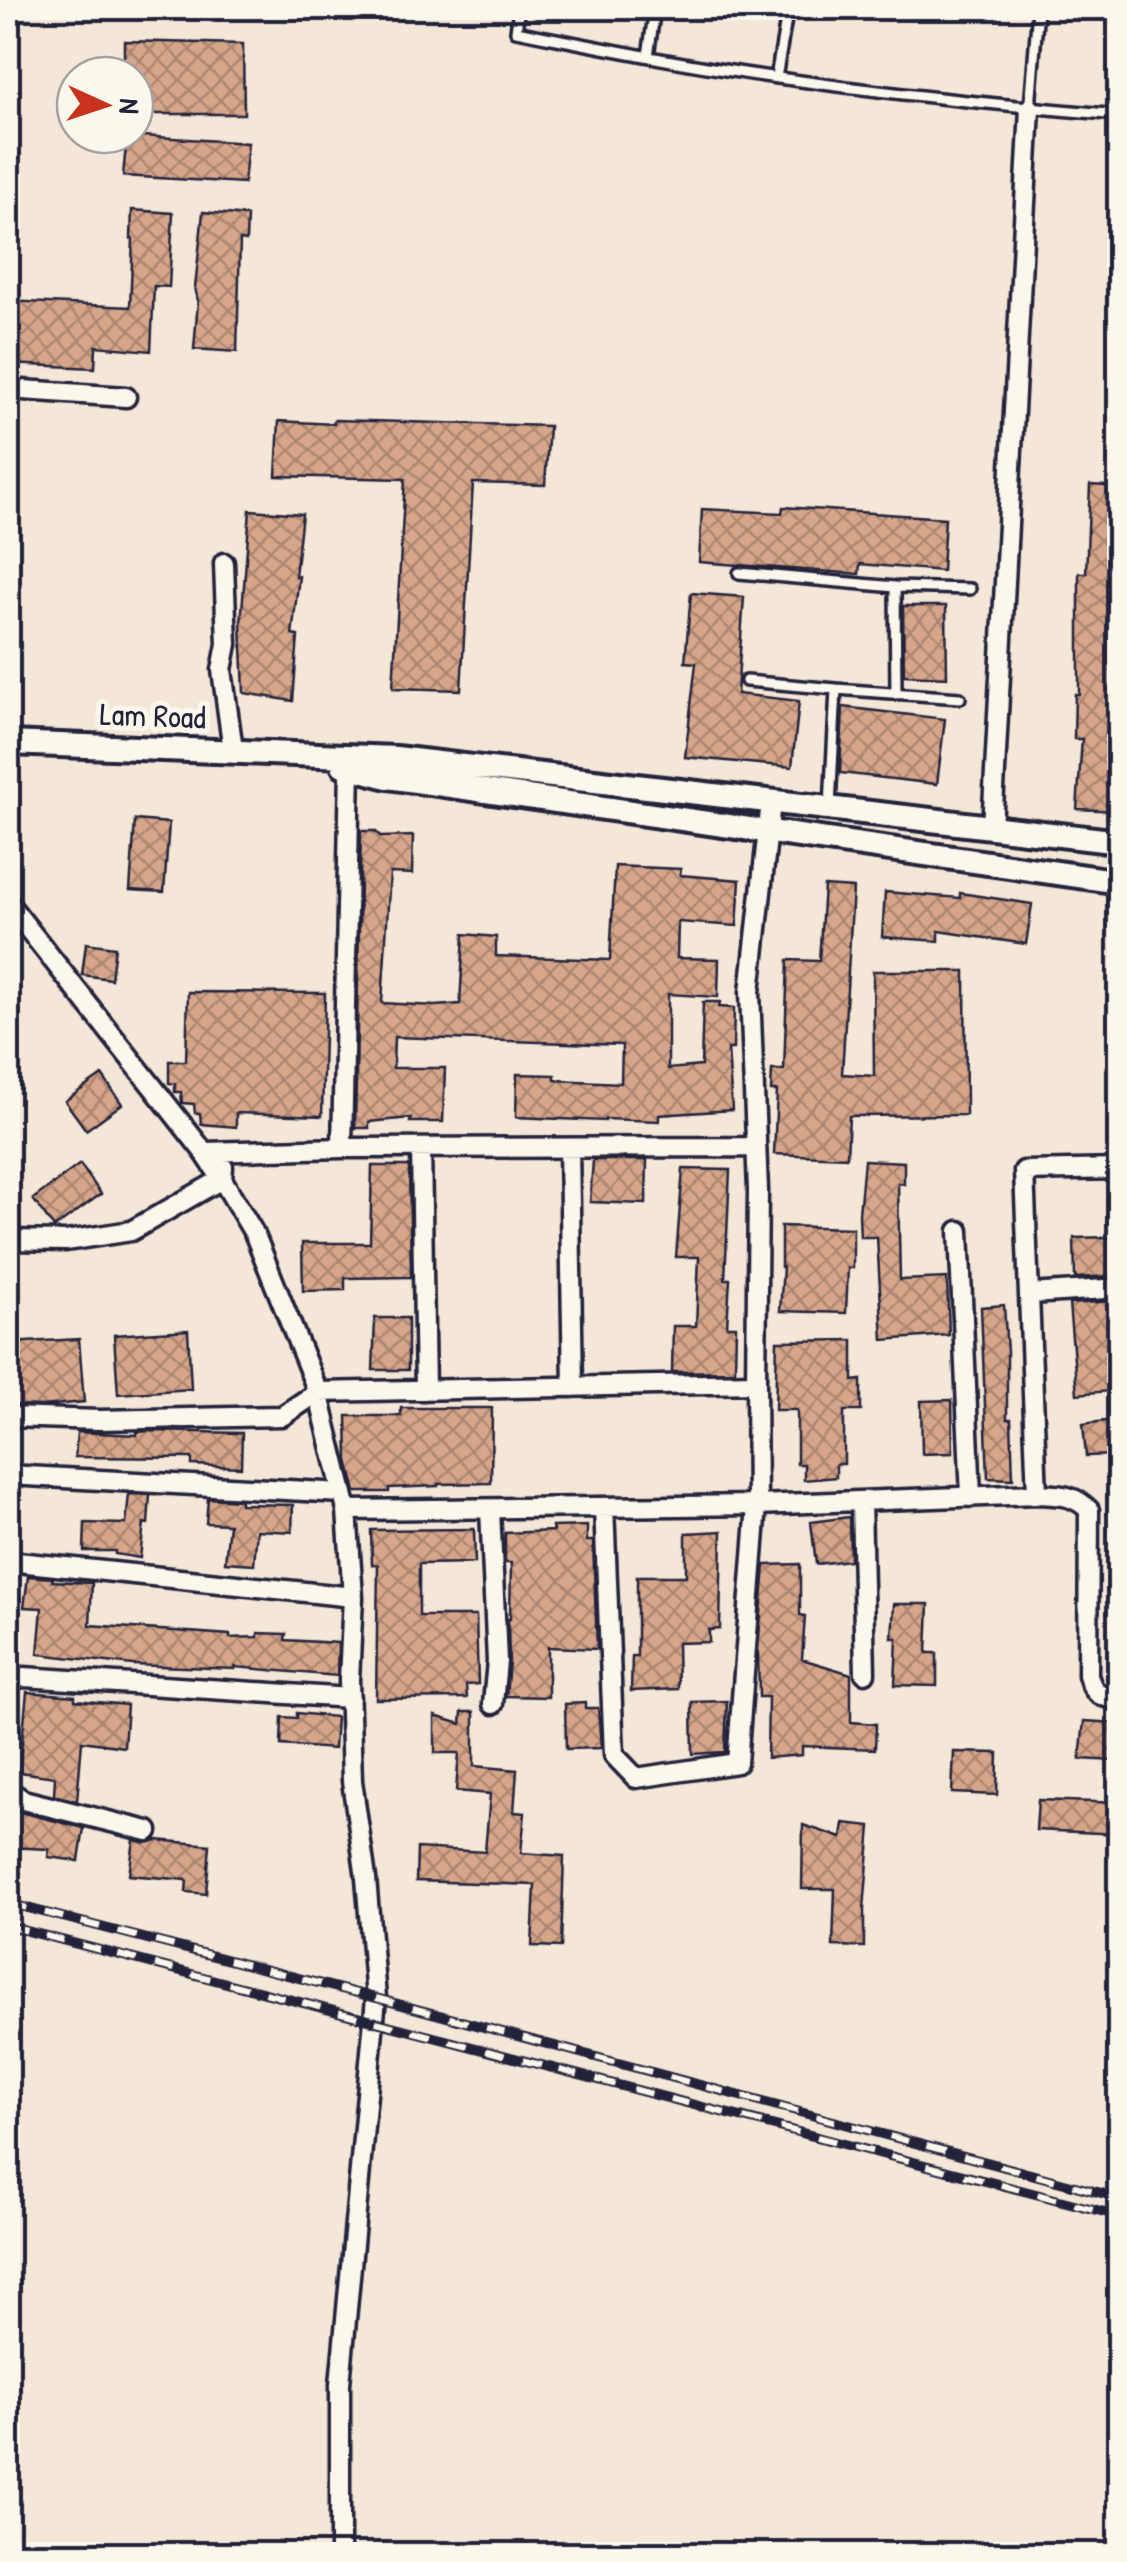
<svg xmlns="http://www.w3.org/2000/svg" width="1127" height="2562" viewBox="0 0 1127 2562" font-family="'Patrick Hand',sans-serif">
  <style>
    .building { fill: url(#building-cross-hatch); stroke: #22223b; stroke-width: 2.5 }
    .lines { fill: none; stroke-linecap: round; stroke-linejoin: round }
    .service-casing { stroke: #22223b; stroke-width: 16 }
    .minor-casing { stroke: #22223b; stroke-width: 25 }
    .secondary-casing { stroke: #22223b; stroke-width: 30 }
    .service { stroke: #fbf7ec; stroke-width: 9 }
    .minor { stroke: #fbf7ec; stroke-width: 18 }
    .secondary { stroke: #fbf7ec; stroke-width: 22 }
    .rail-casing { stroke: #22223b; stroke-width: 10 }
    .rail { stroke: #fbf7ec; stroke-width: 6; stroke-dasharray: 19; stroke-linecap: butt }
    .labels { text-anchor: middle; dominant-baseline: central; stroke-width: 10; stroke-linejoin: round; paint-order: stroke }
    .street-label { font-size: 32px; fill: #22223b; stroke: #fbf7ec }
  </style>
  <defs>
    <pattern id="building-cross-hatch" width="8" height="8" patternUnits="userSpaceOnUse" patternTransform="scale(2.5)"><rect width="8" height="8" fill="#d7a68a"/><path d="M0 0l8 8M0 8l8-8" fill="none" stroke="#ae8772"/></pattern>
  </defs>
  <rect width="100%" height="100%" fill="#f4e7d8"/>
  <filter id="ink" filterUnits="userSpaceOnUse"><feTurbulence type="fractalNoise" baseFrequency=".01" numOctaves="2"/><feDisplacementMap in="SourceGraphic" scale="20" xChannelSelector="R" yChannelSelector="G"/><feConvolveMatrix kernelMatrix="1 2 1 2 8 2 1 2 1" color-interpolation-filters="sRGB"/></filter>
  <g filter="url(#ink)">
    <path class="building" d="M124 41 243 44 244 114H135V75H124Z
      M127 135 248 143 244 183 123 176Z
      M132 210 173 213 169 287 154 286 151 351 96 346 95 368 8 364V301L130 307 133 239H131Z
      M203 212 247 216 246 241 240 240 237 352 194 349 198 301 195 288Z
      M334 420 549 426 545 485 473 483 461 690 393 688 405 479 276 476 279 421 334 424Z
      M1090 485 1120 487V563L1111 562 1112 694 1115 695 1114 760H1120V811L1077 809 1082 739H1074L1075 694H1079V573H1086Z
      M783 507 945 518 942 571 860 564 859 574 699 562 702 509 782 513Z
      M250 510 302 514 295 576H299L292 635 298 636 293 701 244 693 241 623Z
      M691 593 744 597 737 694 799 701 792 767 685 757 696 663 685 662Z
      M903 606H946L947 677 904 675Z
      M843 707 945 719 937 784 840 773Z
      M135 820 169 823 164 892 130 890Z
      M361 831H375L381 837 413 836 412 874 390 873 382 1003 435 1006 460 1004 464 934 496 937V956L610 960 615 866 681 869 680 875 740 880 737 926 678 922 677 958 719 959 718 997 668 994V1069L701 1066 703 1002H720L719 1007 734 1008 733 1049H728L732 1110 659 1115V1121L605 1119V1121L516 1117 517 1074 555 1075V1080L621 1083 622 1045 394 1037 393 1068H445L443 1122H410L411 1118 369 1122V1128H355Z
      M824 886 853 888 842 1074 874 1076 873 971H965L966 1115 849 1116 847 1157 774 1154 777 1091H771L772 1070H784L788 960 819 961Z
      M885 892 960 898V893L1032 904 1026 944 939 931V941L882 937Z
      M86 943 115 947 111 979 82 975Z
      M188 992 325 993 322 1116 236 1113V1127L201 1124 200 1113H195L194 1104 182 1103 181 1092H175V1084L169 1083V1061H186Z
      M102 1075 122 1104 86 1130 65 1101Z
      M593 1160H647L646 1204 590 1202Z
      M864 1160 904 1162V1184L898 1183 900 1280 947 1278 949 1335 883 1340 877 1237H860L859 1214Z
      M80 1164 101 1194 54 1228 33 1199Z
      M372 1166H409L411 1277 345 1278V1290L303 1291 302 1243H370Z
      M683 1169 730 1170 725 1279H730L727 1326H736L735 1371 672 1372 673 1326H696L699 1257H676Z
      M781 1226 853 1228V1268H848L846 1313 780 1311 783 1267H781Z
      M1110 1237 1112 1276 1075 1278 1074 1238Z
      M1113 1301V1304L1120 1303V1388H1109L1110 1391 1077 1394 1069 1304Z
      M1004 1305 1007 1352V1419H1011L1013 1479 988 1478 981 1307Z
      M375 1318H408V1370H373Z
      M188 1330 191 1389 118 1394 114 1335Z
      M79 1339 84 1402 42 1406 11 1405 9 1343Z
      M853 1340V1381L861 1380V1411H844V1464H836V1477L804 1480V1464H797V1410H775L777 1341Z
      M952 1400 953 1453 922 1454 921 1401Z
      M401 1408H492L491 1483 438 1484V1486L389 1488V1492H356L348 1460 347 1416H401Z
      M1113 1420 1116 1455 1086 1456 1083 1424Z
      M77 1432 137 1435V1432L150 1431 242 1433 241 1467 192 1465V1458L75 1457Z
      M129 1494 150 1495 148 1524 144 1523 140 1558 115 1554V1551H84L85 1523 126 1524Z
      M208 1498 240 1500V1504L293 1505 292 1532 257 1530 254 1564 225 1562 229 1524 206 1523Z
      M849 1517 850 1560 816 1564 811 1522Z
      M587 1526V1541H593L597 1649 548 1647V1697L506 1696 509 1662 508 1619H510L511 1563H505V1533L553 1531 552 1527Z
      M474 1529 475 1563 419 1564V1616H476L478 1684 466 1685 467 1698 376 1699 378 1565H372L371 1530Z
      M722 1531 720 1629 709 1630V1642L677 1643 678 1689 631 1691 632 1656H637V1576H686V1533Z
      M800 1564V1615L805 1616 802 1659 851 1674V1722L876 1724 875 1749 802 1746V1755L767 1758 768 1697H759L758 1650 765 1565Z
      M28 1576 53 1578 52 1581 92 1583 90 1625 230 1635V1638L258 1637V1633L286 1634 285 1640 338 1643 337 1676 235 1667V1669L133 1665 38 1654 42 1608 24 1607Z
      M894 1604H929L927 1653H937V1686L895 1685 897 1638H892Z
      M27 1692 75 1696V1700L127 1705 124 1747 82 1741 77 1801 54 1795 55 1777 19 1772Z
      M727 1701 725 1752 693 1754 692 1702Z
      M585 1703V1708H598L601 1748 566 1749 565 1704Z
      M462 1712H474V1766L517 1770 514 1812 525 1813 521 1853 564 1856 561 1947 532 1946 535 1885 416 1881 417 1848 485 1852 490 1794 456 1791 459 1753H435V1716L461 1724Z
      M297 1713 336 1717 334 1749 281 1745 282 1717 297 1718Z
      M1084 1721 1116 1723 1115 1761 1080 1759Z
      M954 1752 998 1753 997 1795 952 1793Z
      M1038 1800 1120 1803V1834L1036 1830Z
      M12 1807 20 1812 84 1828 79 1861 48 1857 49 1849 8 1847Z
      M844 1823 871 1826 864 1909V1947L833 1946 835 1889H802L803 1825 842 1838Z
      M134 1840 146 1843 157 1840 210 1845 206 1894 186 1892 187 1880 129 1875Z"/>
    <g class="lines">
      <g class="service-casing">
        <path id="service" d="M519 8 516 31C603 48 690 66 778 78 892 94 1006 106 1120 115
          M648 56 655 8
          M776 78 788 8
          M1030 108 1038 8
          M739 573 895 587
          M746 681 836 689
          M896 694 895 587 970 589
          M830 807 836 689 960 698"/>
      </g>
      <g class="minor-casing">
        <path id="minor" d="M8 389 126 397
          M224 563 227 644 222 670 233 750
          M992 828 1030 108
          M8 903 204 1152 222 1179 255 1235 318 1392 347 1510 353 1597 349 1680 352 1781 366 1878 376 1998 340 2384V2554
          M342 1148 350 767
          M421 1148 425 1390
          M569 1148 573 1387
          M204 1152 342 1148 756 1147
          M959 1231 971 1497
          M8 1240 66 1241 131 1231 222 1179 223 1167
          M1031 1294 1120 1288
          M8 1417 100 1420 282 1416 318 1392 756 1383 758 1190 750 992 771 802
          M8 1475 343 1493
          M1037 1494 1024 1171 1120 1169
          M861 1501 865 1673
          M604 1507 614 1755 636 1778 737 1763 757 1505 756 1383
          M490 1509 497 1661 493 1704
          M347 1510 757 1505 1037 1494C1058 1495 1074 1494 1089 1510L1088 1675C1093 1694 1100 1698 1120 1699
          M8 1561 353 1597
          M8 1680 24 1677 350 1698
          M8 1790 23 1800 148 1831"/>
      </g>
      <g class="secondary-casing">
        <path id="secondary" d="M8 743 396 758 1120 842
          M343 765 388 777 1120 882"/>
      </g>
      <use href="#service" class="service"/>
      <use href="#minor" class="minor"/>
      <use href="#secondary" class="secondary"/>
      <g class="rail-casing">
        <path id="rail" d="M8 1903 376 1998 1120 2198
          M8 1926 1120 2216"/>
      </g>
      <use href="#rail" class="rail"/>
    </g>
  </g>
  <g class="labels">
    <g class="street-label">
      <text transform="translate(153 715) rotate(2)">Lam Road</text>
    </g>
  </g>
  <rect width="1127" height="2562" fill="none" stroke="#fbf7ec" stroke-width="40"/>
  <rect x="20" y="20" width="1087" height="2522" fill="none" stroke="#22223b" stroke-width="4" filter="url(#ink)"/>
  <g transform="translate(105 105) rotate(93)"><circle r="48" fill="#fbf7ec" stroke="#a4a2a5" stroke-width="2.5"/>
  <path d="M0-8L18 38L0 25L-18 38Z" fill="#c8321e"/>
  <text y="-15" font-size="28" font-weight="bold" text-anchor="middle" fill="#22223b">N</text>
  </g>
</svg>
